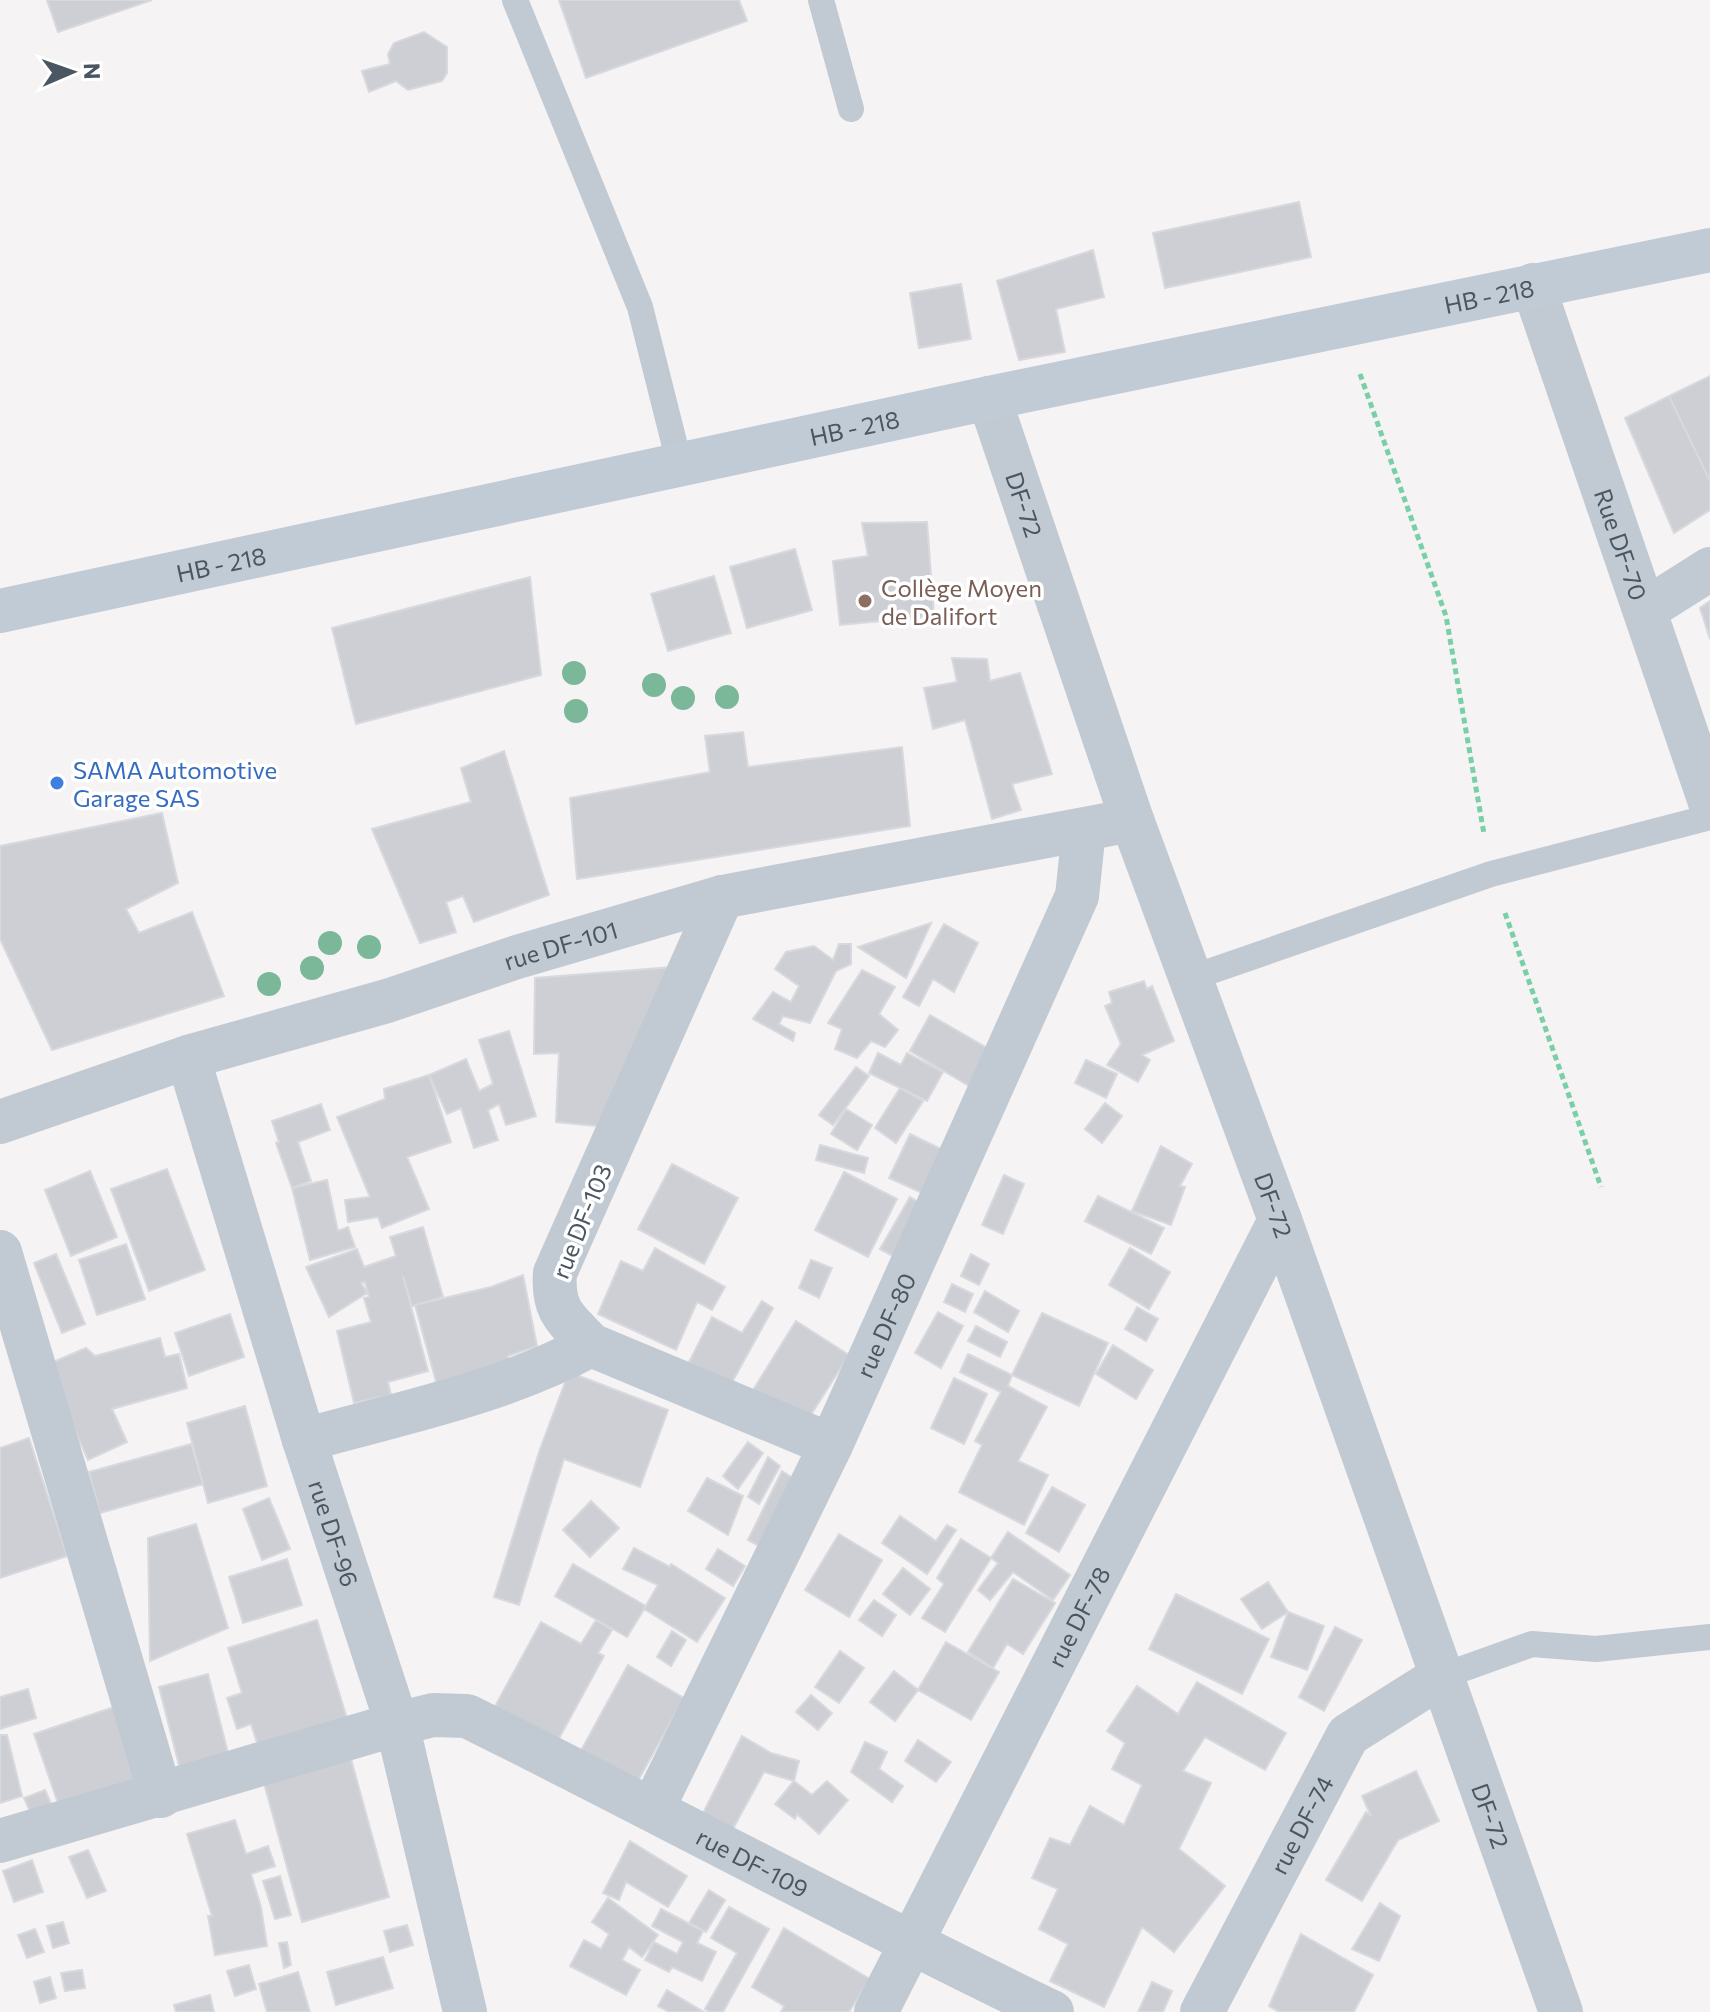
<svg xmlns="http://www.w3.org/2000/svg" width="1710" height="2012" viewBox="0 0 1710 2012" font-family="Commissioner,sans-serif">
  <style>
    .building { fill: #cdcfd5; stroke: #d7d9de; stroke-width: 2 }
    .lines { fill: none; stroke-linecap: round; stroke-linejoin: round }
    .path { stroke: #7ad0a6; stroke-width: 5; stroke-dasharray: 6 4; stroke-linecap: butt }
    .service { stroke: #c1cad2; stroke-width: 26 }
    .minor { stroke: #c1cad2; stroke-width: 44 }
    .secondary { stroke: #c1cbd6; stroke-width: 44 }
    .tree { fill: #7bb799 }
    .education-dot { fill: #8d6e63; stroke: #fff; stroke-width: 3 }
    .shop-dot { fill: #3f7fe0; stroke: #fff; stroke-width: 3 }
    .labels { text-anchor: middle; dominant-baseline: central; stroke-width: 7; stroke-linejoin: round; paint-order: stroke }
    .street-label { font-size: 24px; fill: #4a5661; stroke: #fff }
    .education-label { font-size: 24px; fill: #785e54; stroke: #fff; text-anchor: start }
    .shop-label { font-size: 24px; fill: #366cbe; stroke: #fff; text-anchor: start }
  </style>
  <rect width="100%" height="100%" fill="#f5f3f3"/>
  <path class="building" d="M47 0H152L58 32Z
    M559 0H739L747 21 586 78Z
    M424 32 447 47V73L442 81 408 90 396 81 369 92 362 71 390 64 388 54 394 43Z
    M1299 202 1311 257 1165 288 1153 233Z
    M1093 250 1104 297 1056 309 1065 352 1019 360 997 281Z
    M961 284 971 339 919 348 910 293Z
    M1710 376V481L1669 396Z
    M1669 396 1710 481V510L1674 533 1625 418Z
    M927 522 934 616 840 625 833 561 868 556 862 523Z
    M795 549 812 610 747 628 730 567Z
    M714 576 731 633 668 651 651 594Z
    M530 577 541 675 356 724 332 628Z
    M1710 601V639L1700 608Z
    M952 658 987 659 990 681 1020 673 1052 774 1012 784 1021 810 992 819 965 720 933 729 924 688 957 682Z
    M743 732 748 767 902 747 910 826 577 879 570 798 710 772 705 736Z
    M504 751 549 895 474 922 463 896 446 902 456 932 420 943 372 829 471 802 461 768Z
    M162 813 178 883 126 909 139 933 192 912 224 996 52 1050 0 939V846Z
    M931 923 906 978 858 947Z
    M944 924 978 943 954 992 933 979 919 1006 903 997Z
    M839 944H851V964L836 971 810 1023 783 1016 779 1024 795 1033 793 1041 753 1019 773 992 791 1002 799 986 775 969 786 952 814 946 833 960Z
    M674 967 606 1127 556 1122 559 1053 534 1054 535 978Z
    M862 970 895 987 879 1014 898 1030 885 1047 871 1041 857 1058 835 1049 842 1029 828 1023Z
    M1144 981 1147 989 1152 986 1174 1041 1142 1055 1150 1060 1138 1082 1107 1065 1121 1044 1105 1006 1112 1003 1109 992Z
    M930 1015 996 1053 974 1089 910 1051Z
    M509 1031 536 1116 506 1125 499 1104 488 1110 498 1140 474 1148 461 1108 447 1114 429 1075 466 1059 479 1091 493 1084 479 1040Z
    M878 1053 901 1065 907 1053 943 1072 927 1101 869 1073Z
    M1086 1060 1117 1074 1106 1098 1075 1083Z
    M856 1067 869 1076 833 1125 819 1115Z
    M429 1075 451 1142 407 1157 429 1209 382 1228 378 1217 348 1222 345 1200 370 1197 337 1117 385 1099 384 1089Z
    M900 1088 923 1101 896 1143 875 1128Z
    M1105 1103 1122 1116 1102 1143 1085 1129Z
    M321 1104 330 1130 298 1142 311 1181 292 1188 276 1143 279 1142 272 1121Z
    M846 1109 872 1125 857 1150 831 1134Z
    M910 1134 943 1150 922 1193 889 1178Z
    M820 1145 868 1158 864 1173 816 1160Z
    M1161 1146 1192 1164 1180 1186 1185 1187 1171 1225 1132 1211Z
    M672 1164 738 1198 704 1264 638 1229Z
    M167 1169 205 1270 149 1291 111 1189Z
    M90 1171 117 1237 71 1256 45 1190Z
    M844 1172 897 1199 868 1257 815 1230Z
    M1004 1175 1024 1184 1003 1234 982 1225Z
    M327 1180 338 1231 348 1227 355 1247 310 1260 292 1188Z
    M1098 1196 1164 1228 1151 1254 1085 1221Z
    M910 1197 930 1209 900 1260 880 1249Z
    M423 1227 443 1297 412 1306 403 1276 428 1371 388 1382 391 1395 354 1403 337 1331 371 1322 364 1298 369 1297 365 1282 361 1283 367 1293 329 1317 306 1267 357 1249 364 1267 396 1256 390 1237Z
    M126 1244 145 1299 97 1315 79 1260Z
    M655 1248 725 1287 712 1310 697 1302 676 1350 598 1314 621 1261 643 1271Z
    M1130 1248 1170 1272 1149 1309 1109 1285Z
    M56 1254 85 1324 62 1333 34 1263Z
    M971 1254 989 1264 979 1285 961 1276Z
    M811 1260 832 1268 819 1298 799 1288Z
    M523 1275 537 1346 508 1356 511 1368 437 1385 415 1305 491 1287Z
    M952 1284 973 1294 965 1312 944 1302Z
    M985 1291 1019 1311 1008 1332 974 1312Z
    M762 1301 773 1308 730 1386 688 1364 712 1317 742 1333Z
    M1137 1307 1158 1319 1146 1341 1125 1329Z
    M938 1312 963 1326 941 1368 915 1353Z
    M1042 1313 1108 1343 1079 1406 1012 1375Z
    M230 1314 244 1357 189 1376 175 1333Z
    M796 1321 849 1355 805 1424 753 1390Z
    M976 1326 1007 1342 1000 1357 968 1341Z
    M160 1338 165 1357 179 1354 187 1388 112 1409 127 1442 88 1460 46 1365 86 1348 95 1356Z
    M1113 1345 1153 1370 1136 1399 1096 1374Z
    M968 1354 1012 1375 1008 1386 1047 1407 1018 1461 1048 1475 1024 1525 959 1492 982 1445 975 1441 1001 1392 960 1372Z
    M569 1372 668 1410 640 1487 564 1459 519 1605 494 1597 540 1449Z
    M954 1378 987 1394 964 1444 931 1428Z
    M245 1406 267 1486 208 1503 187 1423Z
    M29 1438 67 1556 0 1578V1448Z
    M748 1442 763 1453 738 1489 723 1476Z
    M191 1444 203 1484 100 1513 89 1472Z
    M768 1457 780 1466 759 1504 748 1497Z
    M782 1471 796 1480 759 1546 748 1540Z
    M707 1478 743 1496 728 1535 688 1511Z
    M1052 1487 1085 1505 1059 1552 1026 1533Z
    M269 1498 290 1549 262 1560 243 1509Z
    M591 1501 619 1528 590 1557 563 1530Z
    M900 1516 936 1541 947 1525 956 1530 927 1574 882 1543Z
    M196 1524 228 1628 150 1661 148 1538Z
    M1008 1532 1070 1575 1053 1600 1013 1572 990 1600 978 1590 998 1563 991 1558Z
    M839 1534 882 1560 849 1617 805 1590Z
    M961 1539 991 1558 945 1632 922 1618 944 1584 937 1578Z
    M634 1548 670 1567 671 1564 725 1598 697 1642 644 1609 658 1585 623 1569Z
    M718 1549 745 1566 733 1586 706 1569Z
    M287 1559 302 1605 243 1623 229 1577Z
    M573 1564 646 1606 627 1637 555 1596Z
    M903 1568 930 1589 910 1615 883 1594Z
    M1013 1579 1055 1603 1023 1654 1007 1644 993 1668 968 1652Z
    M1268 1582 1288 1612 1262 1629 1241 1599Z
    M1176 1594 1269 1639 1242 1694 1149 1649Z
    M874 1600 896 1615 882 1636 859 1620Z
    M1288 1612 1324 1626 1307 1670 1271 1657Z
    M317 1620 349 1725 260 1752 251 1724 237 1729 227 1698 242 1693 228 1648Z
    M596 1620 612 1630 598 1653 604 1656 556 1744 493 1710 541 1622 581 1644Z
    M1335 1627 1362 1640 1324 1711 1299 1697Z
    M672 1631 686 1640 671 1666 657 1657Z
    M946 1642 999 1672 971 1720 918 1690Z
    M840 1651 864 1668 839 1703 815 1687Z
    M628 1665 684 1698 635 1786 579 1754Z
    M894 1671 918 1690 895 1721 870 1702Z
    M208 1674 229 1757 180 1769 159 1687Z
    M1197 1682 1286 1733 1265 1770 1205 1737 1183 1771 1211 1783 1179 1849 1225 1886 1174 1952 1142 1927 1104 2007 1050 1981 1068 1944 1039 1929 1058 1889 1032 1878 1050 1838 1070 1845 1090 1806 1124 1825 1142 1785 1112 1769 1125 1743 1107 1731 1137 1686 1178 1714Z
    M28 1689 36 1718 0 1729V1697Z
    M811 1695 832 1713 818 1730 796 1712Z
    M117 1706 143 1781 60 1809 34 1734Z
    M0 1735H7L22 1796 0 1803Z
    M742 1736 771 1753 799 1761 794 1781 764 1772 729 1836 699 1821Z
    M918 1740 951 1762 936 1782 905 1761Z
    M865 1742 887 1752 879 1769 903 1786 892 1802 851 1772Z
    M351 1759 389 1897 302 1922 264 1783Z
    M1416 1771 1439 1821 1398 1840 1362 1901 1326 1880 1366 1812 1371 1816 1362 1796Z
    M794 1781 812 1795 827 1781 848 1800 819 1834 797 1814 795 1819 775 1804Z
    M45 1790 56 1815 35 1823 24 1798Z
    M235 1820 246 1854 268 1846 275 1866 251 1874 261 1907 267 1946 215 1955 208 1916H212L187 1834Z
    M630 1841 687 1876 668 1907 626 1882 619 1900 603 1893Z
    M88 1850 106 1891 87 1898 69 1857Z
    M32 1860 43 1892 14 1902 3 1871Z
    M280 1876 291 1915 275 1919 263 1881Z
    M709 1890 725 1900 706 1932 689 1923Z
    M608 1898 658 1935 642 1957 629 1947 622 1960 640 1970 626 1995 570 1966 584 1940 601 1949 609 1934 592 1922Z
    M1380 1903 1400 1916 1379 1961 1352 1949Z
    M729 1907 769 1929 723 2012H709L705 2009 737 1953 711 1938Z
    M661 1909 703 1931 697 1943 716 1952 702 1981 672 1967 669 1972 645 1960 654 1942 677 1954 683 1942 652 1926Z
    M63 1922 69 1943 53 1948 47 1926Z
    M407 1925 413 1945 390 1952 384 1931Z
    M784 1928 870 1979 849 2012H781L784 2006 752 1987Z
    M35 1929 44 1952 27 1958 18 1935Z
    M1301 1934 1373 1975 1354 2012H1279L1269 2006Z
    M287 1942 291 1965 284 1968 279 1943Z
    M383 1957 393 1988 336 2005 327 1972Z
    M249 1965 256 1989 235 1996 227 1971Z
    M82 1970 85 1988 65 1991 61 1973Z
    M298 1972 310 2012H267L259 1984Z
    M50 1977 56 1998 40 2003 34 1982Z
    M1152 1982 1172 1991 1163 2012H1138Z
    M667 1990 704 2012H669L658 2006Z
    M210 1995 214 2012H176L174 2005Z"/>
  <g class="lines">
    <path class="path" d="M1360 374 1446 616 1484 834
      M1505 913 1601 1187"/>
    <path class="service" d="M515 0 640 307 680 466
      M821 0 851 109
      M1191 978 1491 874 1710 817
      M1440 1677 1532 1644 1596 1649 1710 1637"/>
    <g class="minor">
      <path id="s1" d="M1533 285 1710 802"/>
      <path id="s2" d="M989 398 1132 820 1280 1220 1561 2012"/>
      <path d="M1645 610 1710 569"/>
      <path d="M722 897 555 1273C552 1311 566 1319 591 1345L831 1445"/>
      <path id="s3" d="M188 1057 304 1440 397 1724 465 2012"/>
      <path id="s4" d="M0 1122 188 1057 387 1001 514 958 722 897 1132 820"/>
      <path d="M0 1252 161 1796"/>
      <path d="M304 1440C401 1413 502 1393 591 1345"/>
      <path id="s5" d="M653 1808 831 1445 1077 896 1084 830"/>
      <path id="s6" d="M0 1841 397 1724 433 1715 467 1716C663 1813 855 1918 1052 2012"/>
      <path id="s7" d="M876 2012 1280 1220"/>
      <path id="s8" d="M1202 2012 1348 1735 1440 1677"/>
    </g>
    <path class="secondary" id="s9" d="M0 611 989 398 1710 250"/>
  </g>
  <g class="tree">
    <circle cx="574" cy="673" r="12"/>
    <circle cx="654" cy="685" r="12"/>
    <circle cx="727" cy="697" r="12"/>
    <circle cx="683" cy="698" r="12"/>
    <circle cx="576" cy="711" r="12"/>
    <circle cx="330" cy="943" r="12"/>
    <circle cx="369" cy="947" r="12"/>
    <circle cx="312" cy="968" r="12"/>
    <circle cx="269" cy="984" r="12"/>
  </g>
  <circle class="education-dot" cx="865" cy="601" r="8"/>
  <circle class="shop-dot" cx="57" cy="783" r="8"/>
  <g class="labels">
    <g class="street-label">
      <text stroke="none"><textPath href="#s9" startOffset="1522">HB - 218</textPath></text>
      <text stroke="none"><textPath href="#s9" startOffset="874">HB - 218</textPath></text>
      <text stroke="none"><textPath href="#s2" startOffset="112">DF-72</textPath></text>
      <text stroke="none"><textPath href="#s1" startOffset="274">Rue DF-70</textPath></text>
      <text stroke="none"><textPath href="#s9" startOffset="226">HB - 218</textPath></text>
      <text stroke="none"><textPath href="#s4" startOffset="588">rue DF-101</textPath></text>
      <text stroke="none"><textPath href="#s2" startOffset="856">DF-72</textPath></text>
      <text transform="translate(581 1221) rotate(-68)">rue DF-103</text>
      <text stroke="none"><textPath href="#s5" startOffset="536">rue DF-80</textPath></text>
      <text stroke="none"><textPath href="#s3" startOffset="498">rue DF-96</textPath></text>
      <text stroke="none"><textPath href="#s7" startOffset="444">rue DF-78</textPath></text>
      <text stroke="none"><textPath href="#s2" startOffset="1504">DF-72</textPath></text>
      <text stroke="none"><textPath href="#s8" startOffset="212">rue DF-74</textPath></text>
      <text stroke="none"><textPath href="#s6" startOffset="806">rue DF-109</textPath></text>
    </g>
    <g class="education-label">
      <text x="881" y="587">Collège Moyen<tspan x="881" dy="28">de Dalifort</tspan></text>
    </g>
    <g class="shop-label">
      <text x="73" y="769">SAMA Automotive<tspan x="73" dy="28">Garage SAS</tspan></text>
    </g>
  </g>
  <g transform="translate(72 72) rotate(88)" stroke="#ffffff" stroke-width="6" paint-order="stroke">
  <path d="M0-6L14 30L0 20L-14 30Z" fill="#4a5661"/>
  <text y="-12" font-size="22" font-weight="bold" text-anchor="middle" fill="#4a5661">N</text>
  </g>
</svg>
